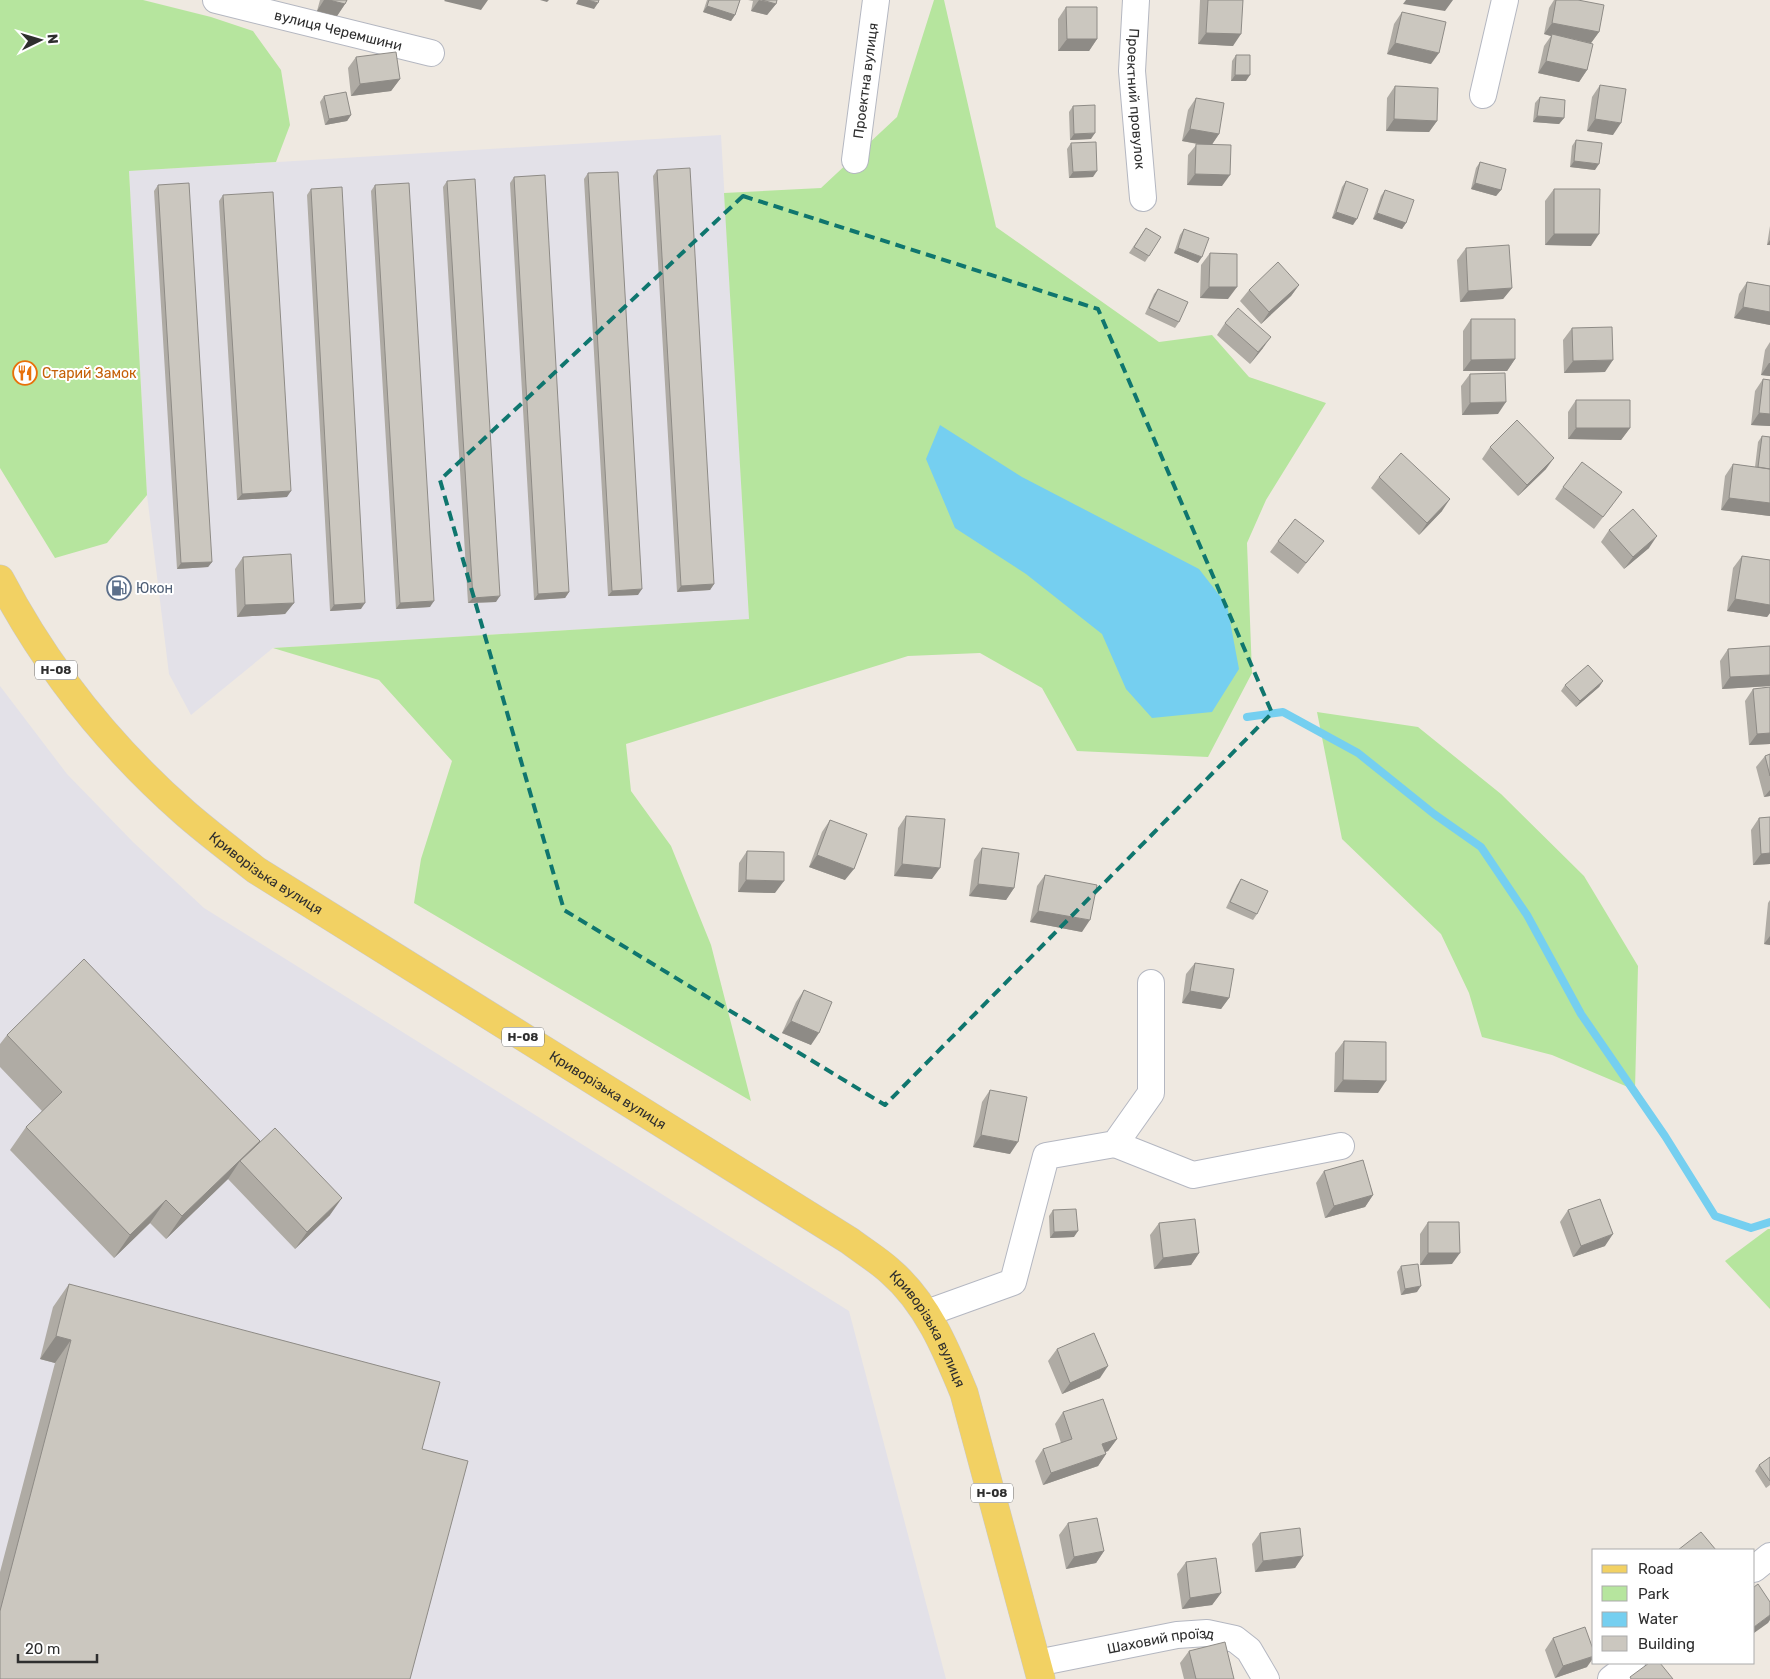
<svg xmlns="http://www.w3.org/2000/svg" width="1770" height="1679" viewBox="0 0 1770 1679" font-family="Rubik,sans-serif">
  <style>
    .industrial { fill: #e3e1e8 }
    .green { fill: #b6e59e }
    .water { fill: #75cff0 }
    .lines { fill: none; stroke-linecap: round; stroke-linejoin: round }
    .stream { stroke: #75cff0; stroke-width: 8 }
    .street-casing { stroke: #b4b7c1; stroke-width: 28 }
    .primary-casing { stroke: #c9c9c9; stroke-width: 29 }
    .street { stroke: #fff; stroke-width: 26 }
    .primary { stroke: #f2d163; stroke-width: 28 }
    .wall { fill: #afaba4 }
    .shaded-wall { fill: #8e8b86 }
    .building { fill: #cbc7bf; stroke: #8e8b86 }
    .marked { fill: none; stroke: #0f766e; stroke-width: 4; stroke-dasharray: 10 6; stroke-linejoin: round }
    .labels { text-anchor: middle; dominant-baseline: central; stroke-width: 4; stroke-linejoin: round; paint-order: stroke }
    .shield { fill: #fff; stroke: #6d6d6d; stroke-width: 1 }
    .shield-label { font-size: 12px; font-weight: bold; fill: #2e2e2e }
    .street-label { font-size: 14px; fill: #2e2e2e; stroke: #fff }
    .food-label { font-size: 14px; fill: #c56008; stroke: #fff; text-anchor: start }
    .service-label { font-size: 14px; fill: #4e5e75; stroke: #fff; text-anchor: start }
  </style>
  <rect width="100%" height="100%" fill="#efe9e1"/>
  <path class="industrial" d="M721 135 749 619 273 648 191 715 169 674 147 495 129 171Z
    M0 686 67 774 133 842 204 908 849 1311 946 1679H0Z"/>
  <path class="green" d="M0 0H143L211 17 253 31 281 70 290 125 276 162 129 171 147 495 107 543 55 558 0 468Z
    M934 0H944L996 227 1159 342 1212 335 1249 377 1326 403 1266 500 1247 543 1252 673 1208 757 1077 751 1042 688 980 653 908 656 626 744 631 791 671 846 711 945 751 1101 414 903 421 859 452 761 379 680 273 648 749 619 724 193 821 188 897 117Z
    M1317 712 1418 727 1501 794 1584 876 1638 966 1635 1090 1552 1055 1482 1037 1469 993 1441 934 1342 839Z
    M1768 1229H1770V1309L1725 1261Z"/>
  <path class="water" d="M940 425 1022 477 1199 569 1227 605 1239 669 1212 712 1152 718 1126 689 1102 634 1026 574 955 528 926 459Z"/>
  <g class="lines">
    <path class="stream" d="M1247 717 1283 712 1358 753 1434 814 1481 847 1527 915 1581 1014 1665 1136 1715 1216 1751 1228 1770 1222"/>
    <g class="street-casing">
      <g id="street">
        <path id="s1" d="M216 0 431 53"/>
        <path id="s2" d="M1136 0 1132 71 1143 198"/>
        <path d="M1483 95 1505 0"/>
        <path id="s3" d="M855 160 876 0"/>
        <path d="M1115 1144 1193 1175 1341 1146"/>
        <path d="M927 1313 1013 1282 1046 1156 1115 1144 1151 1093V983"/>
        <path d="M1754 1569 1770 1556"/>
        <path id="s4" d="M1037 1663 1177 1635 1207 1633 1235 1639 1249 1650 1266 1679"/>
        <path d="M1611 1679 1632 1663"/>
      </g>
    </g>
    <g class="primary-casing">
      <g id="primary">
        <path id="s5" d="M0 579C46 667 110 747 185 813 208 833 232 851 256 870L850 1241C863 1251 878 1260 890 1271 927 1303 946 1349 964 1393L1041 1679"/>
      </g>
    </g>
    <use href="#street" class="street"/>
    <use href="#primary" class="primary"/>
  </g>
  <path class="wall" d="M320 0H347L345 4 337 16 317 11Z
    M707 0H740L735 15 731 21 703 12Z
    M748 0H777L776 4 767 15 751 11 753 1Z
    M1200 0H1243L1233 46 1198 44Z
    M1554 0H1578L1599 32 1591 43 1587 70 1579 82 1538 73 1544 46 1551 36 1544 34 1549 8Z
    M1066 7 1097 39 1089 51H1058V19Z
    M1402 12 1431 64 1387 54 1394 24Z
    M1236 55 1246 81H1231L1232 61Z
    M356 57 400 79 391 91 351 96 348 68Z
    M1600 85 1613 135 1587 131 1592 97Z
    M1395 86 1437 121 1429 132 1386 131 1387 98Z
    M324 96 351 115 347 121 325 125 320 102Z
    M1540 97 1564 118 1559 124 1533 122 1535 103Z
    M1196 98 1219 134 1212 144 1222 186 1187 185 1188 155 1197 144 1182 141 1188 110Z
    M1073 106 1091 139 1070 140 1069 112Z
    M1576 140 1595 170 1570 167 1572 146Z
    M1071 143 1093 177 1069 178 1067 149Z
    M1480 162 1501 190 1496 196 1471 189 1476 168Z
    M657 170 714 584 710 590 677 592 653 176Z
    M588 173 638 595 608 596 584 179Z
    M514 177 569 592 565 598 534 600 510 183Z
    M447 181 496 602 468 603 443 187Z
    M1346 181 1353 225 1332 218 1342 187Z
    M158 185 212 562 208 567 177 569 154 191Z
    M375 185 430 607 396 609 371 191Z
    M311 189 361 609 330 611 307 195Z
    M1554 189 1591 246 1545 245V201Z
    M1385 190 1406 223 1402 229 1373 219 1381 196Z
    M223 195 287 497 237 500 219 201Z
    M1770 226V245H1767Z
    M1146 228 1149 256 1145 262 1129 253Z
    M1184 229 1198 263 1174 253 1180 235Z
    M1466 248 1512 288 1503 299 1460 302 1457 260Z
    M1210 253 1228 299 1200 298 1201 265Z
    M1747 282 1770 286V325L1734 318 1739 294Z
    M1299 285 1291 296 1261 324 1240 301 1249 290Z
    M1158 289 1179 322 1175 328 1145 314 1154 294Z
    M1471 319 1515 359 1507 371H1463V331Z
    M1225 323 1263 348 1250 364 1217 335Z
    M1572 328 1605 372 1564 373 1563 340Z
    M1770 342V376L1761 375 1765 350Z
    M1470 374 1498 414 1462 415 1461 386Z
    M1763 379 1770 380V426L1751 425 1755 391Z
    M1576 400 1630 428 1621 440 1568 439V412Z
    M1762 436 1770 437V516L1721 510 1725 476 1733 464 1755 467 1758 442Z
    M1490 447 1546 469 1518 496 1482 459Z
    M1379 477 1442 511 1419 535 1371 488Z
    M1563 487 1613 504 1594 529 1555 499Z
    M1609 530 1649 548 1624 569 1601 542Z
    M1278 541 1315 552 1298 574 1270 552Z
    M1742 556 1770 560V613L1767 617 1727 611 1733 568Z
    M243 557 294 603 285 614 237 617 235 569Z
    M1770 646V686L1722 689 1720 661 1728 649Z
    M1603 681 1599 687 1576 707 1561 691 1565 685Z
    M1770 687V744L1749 745 1745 701 1753 689Z
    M1770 754V796L1764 797 1756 767 1765 756Z
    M906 816 932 879 894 876 898 828Z
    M1770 817V864L1753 865 1751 830 1759 818Z
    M830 820 845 880 809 867 822 832Z
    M982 848 1014 888 1006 900 969 896 974 860Z
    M747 851 775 893 738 892 739 863Z
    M1045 875 1082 932 1030 922 1037 886Z
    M1241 879 1257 914 1253 920 1226 908 1237 885Z
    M1770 900V945L1764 944 1768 903Z
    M1195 963 1229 998 1221 1009 1182 1003 1186 974Z
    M804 990 811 1045 782 1033 796 1002Z
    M7 1035 260 1141 256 1146 330 1215 295 1249 228 1179 166 1239 150 1223 114 1258 10 1150 26 1127 42 1111 0 1067V1044Z
    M1344 1041 1378 1093 1334 1092 1335 1053Z
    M990 1090 1010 1154 973 1147 982 1102Z
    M1324 1171 1373 1195 1365 1207 1325 1218 1316 1183Z
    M1053 1210 1074 1237 1050 1238 1049 1216Z
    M1568 1210 1605 1246 1573 1257 1560 1222Z
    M1428 1222 1452 1264 1420 1265V1234Z
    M1159 1223 1199 1253 1191 1265 1154 1269 1150 1235Z
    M1401 1266 1417 1292 1401 1295 1397 1272Z
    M69 1284 422 1449 0 1679V1572L55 1363 40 1359 53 1307Z
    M1057 1349 1100 1378 1062 1394 1048 1361Z
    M1063 1412 1117 1439 1108 1451 1105 1452 1106 1454 1098 1466 1043 1485 1035 1461 1043 1449 1061 1443 1055 1424Z
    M1770 1457V1485L1766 1488 1755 1471 1759 1465Z
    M1068 1523 1104 1551 1096 1563 1066 1569 1059 1535Z
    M1260 1533 1303 1556 1295 1568 1255 1572 1252 1544Z
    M1186 1562 1221 1593 1212 1605 1182 1609 1177 1574Z
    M1553 1638 1587 1667 1555 1678 1545 1650Z
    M1189 1651 1234 1679H1184L1180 1663Z"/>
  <path class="shaded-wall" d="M324 0H329L345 4 337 16 317 11Z
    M445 0H488L481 10 444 1Z
    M540 0H549L547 2Z
    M578 0H588L598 3 594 9 576 4Z
    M759 0 776 4 767 15 751 11Z
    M1406 0H1453L1445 11 1403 4Z
    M707 6 735 15 731 21 703 12Z
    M1552 23 1599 32 1591 43 1552 34 1551 36 1544 34Z
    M1206 33 1241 34 1233 46 1198 44Z
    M1067 39H1097L1089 51H1058Z
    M1395 43 1439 53 1431 64 1387 54Z
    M1546 61 1587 70 1579 82 1538 73Z
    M1235 75H1250L1246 81H1231Z
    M400 79 391 91 351 96 360 84Z
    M351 115 347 121 325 125 329 119Z
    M1537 116 1564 118 1559 124 1533 122Z
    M1394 119 1437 121 1429 132 1386 131Z
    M1595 119 1621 123 1613 135 1587 131Z
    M1190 129 1219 134 1211 146 1182 141Z
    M1095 133 1091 139 1070 140 1074 134Z
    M1574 161 1599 164 1595 170 1570 167Z
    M1097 171 1093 177 1069 178 1073 172Z
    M1195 174 1230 175 1222 186 1187 185Z
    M1475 183 1501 190 1496 196 1471 189Z
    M1336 212 1357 219 1353 225 1332 218Z
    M1377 213 1406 223 1402 229 1373 219Z
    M1554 234H1599L1591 246 1545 245Z
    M1770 240V245H1767Z
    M1178 248 1202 257 1198 263 1174 253Z
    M1299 285 1291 296 1261 324 1269 312Z
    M1209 287H1237L1228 299 1200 298Z
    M1512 288 1503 299 1460 302 1468 291Z
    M1743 307 1770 312V325L1734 318Z
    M1271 337 1263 348 1250 364 1258 352Z
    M1515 359 1507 371H1463L1471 360Z
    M1613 360 1605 372 1564 373 1573 361Z
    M1769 363H1770V376L1761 375Z
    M1506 402 1498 414 1462 415 1470 403Z
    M1759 413 1770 414V426L1751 425Z
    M1576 428H1630L1621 440 1568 439Z
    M1554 458 1546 469 1518 496 1527 485Z
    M291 491 287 497 237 500 242 494Z
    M1729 498 1770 503V516L1721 510Z
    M1450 499 1442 511 1419 535 1427 523Z
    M1657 536 1649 548 1624 569 1633 557Z
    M212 562 208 567 177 569 181 563Z
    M714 584 710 590 677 592 681 586Z
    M642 589 638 595 608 596 612 591Z
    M569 592 565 598 534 600 538 594Z
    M500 596 496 602 468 603 473 598Z
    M1735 599 1770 605V613L1767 617 1727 611Z
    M434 601 430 607 396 609 400 603Z
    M294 603 285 614 237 617 245 605Z
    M365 603 361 609 330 611 334 605Z
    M1770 675V686L1722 689 1730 677Z
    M1603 681 1599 687 1576 707 1580 701Z
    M1770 733V744L1749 745 1757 734Z
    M1770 790V796L1764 797Z
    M1770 853V864L1753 865 1761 854Z
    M817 855 854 869 845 880 809 867Z
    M902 864 940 868 932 879 894 876Z
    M746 880 784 881 775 893 738 892Z
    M978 884 1014 888 1006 900 969 896Z
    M1038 911 1090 920 1082 932 1030 922Z
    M1770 936V945L1764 944Z
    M1190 991 1229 998 1221 1009 1182 1003Z
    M791 1021 819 1033 811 1045 782 1033Z
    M1343 1080 1386 1081 1378 1093 1334 1092Z
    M981 1135 1018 1142 1010 1154 973 1147Z
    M260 1141 243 1164 240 1161 228 1179 166 1239 182 1216Z
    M1373 1195 1365 1207 1325 1218 1334 1206Z
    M342 1198 330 1215 295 1249 307 1232Z
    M166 1200 150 1223 114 1258 130 1235Z
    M1078 1231 1074 1237 1050 1238 1054 1232Z
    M1613 1234 1605 1246 1573 1257 1581 1246Z
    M1199 1253 1191 1265 1154 1269 1163 1258Z
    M1428 1253H1460L1452 1264 1420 1265Z
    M1421 1286 1417 1292 1401 1295 1405 1289Z
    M56 1336 71 1340 55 1363 40 1359Z
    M1108 1366 1100 1378 1062 1394 1070 1383Z
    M1117 1439 1108 1451 1094 1456 1102 1444Z
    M1106 1454 1098 1466 1043 1485 1051 1473Z
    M1104 1551 1096 1563 1066 1569 1074 1557Z
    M1303 1556 1295 1568 1255 1572 1263 1561Z
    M1221 1593 1212 1605 1182 1609 1190 1598Z
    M1770 1615V1620L1768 1623 1754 1633V1627Z
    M1594 1656V1657L1587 1667 1555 1678 1563 1666Z"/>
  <path class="building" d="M329 0H347L345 4Z
    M588 0H599L598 3Z
    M709 0H740L735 15 707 6Z
    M762 0H777L776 4Z
    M1208 0H1243L1241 34 1206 33Z
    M1556 0H1578L1604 5 1599 32 1552 23Z
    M1066 7H1097V39H1067Z
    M1402 12 1446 22 1439 53 1395 43Z
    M1552 34 1593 44 1587 70 1546 61Z
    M396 52 400 79 360 84 356 57Z
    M1236 55H1250V75H1235Z
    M1600 85 1626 89 1621 123 1595 119Z
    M1395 86 1438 88 1437 121 1394 119Z
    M346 92 351 115 329 119 324 96Z
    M1540 97 1565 100 1564 118 1537 116Z
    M1196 98 1224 103 1219 134 1190 129Z
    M1095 105V133L1074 134 1073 106Z
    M1576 140 1602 143 1599 164 1574 161Z
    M1096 142 1097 171 1073 172 1071 143Z
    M1196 144 1231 145 1230 175 1195 174Z
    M1480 162 1506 169 1501 190 1475 183Z
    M690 168 714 584 681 586 657 170Z
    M618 172 642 589 612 591 588 173Z
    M545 175 569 592 538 594 514 177Z
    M475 179 500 596 473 598 447 181Z
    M1346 181 1368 189 1357 219 1336 212Z
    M189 183 212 562 181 563 158 185Z
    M409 183 434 601 400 603 375 185Z
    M342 187 365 603 334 605 311 189Z
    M1554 189H1600L1599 234H1554Z
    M1385 190 1414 200 1406 223 1377 213Z
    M273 192 291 491 242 494 223 195Z
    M1146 228 1161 237 1149 256 1134 247Z
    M1184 229 1209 238 1202 257 1178 248Z
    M1509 245 1512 288 1468 291 1466 248Z
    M1210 253 1237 254V287H1209Z
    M1278 262 1299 285 1269 312 1249 290Z
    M1747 282 1770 286V312L1743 307Z
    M1158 289 1188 302 1179 322 1149 308Z
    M1238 308 1271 337 1258 352 1225 323Z
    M1471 319H1515V359L1471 360Z
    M1612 327 1613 360 1573 361 1572 328Z
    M1505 373 1506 402 1470 403V374Z
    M1763 379 1770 380V414L1759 413Z
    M1576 400H1630V428H1576Z
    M1517 420 1554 458 1527 485 1490 447Z
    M1762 436 1770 437V469L1758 467Z
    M1401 453 1450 499 1427 523 1379 477Z
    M1582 462 1622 492 1603 517 1563 487Z
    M1733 464 1770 469V503L1729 498Z
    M1633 509 1657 536 1633 557 1609 530Z
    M1295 519 1324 541 1306 563 1278 541Z
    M291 554 294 603 245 605 243 557Z
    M1742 556 1770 560V605L1735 599Z
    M1770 646V675L1730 677 1728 649Z
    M1588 665 1603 681 1580 701 1565 685Z
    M1770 687V733L1757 734 1753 689Z
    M1770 754V776L1765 756Z
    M906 816 945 819 940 868 902 864Z
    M1770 817V853L1761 854 1759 818Z
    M830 820 867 834 854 869 817 855Z
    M982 848 1019 853 1014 888 978 884Z
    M747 851 784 852V881L746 880Z
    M1045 875 1097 885 1090 920 1038 911Z
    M1241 879 1268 891 1257 914 1230 902Z
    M84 959 260 1141 182 1216 166 1200 130 1235 26 1127 62 1092 7 1035Z
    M1195 963 1234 969 1229 998 1190 991Z
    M804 990 832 1002 819 1033 791 1021Z
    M1344 1041 1386 1042V1081L1343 1080Z
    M990 1090 1027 1097 1018 1142 981 1135Z
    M275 1128 342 1198 307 1232 240 1161Z
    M1363 1160 1373 1195 1334 1206 1324 1171Z
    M1600 1199 1613 1234 1581 1246 1568 1210Z
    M1076 1209 1078 1231 1054 1232 1053 1210Z
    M1195 1219 1199 1253 1163 1258 1159 1223Z
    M1428 1222H1459L1460 1253H1428Z
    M1418 1264 1421 1286 1405 1289 1401 1266Z
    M69 1284 440 1382 422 1449 468 1461 410 1679H0V1611L71 1340 56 1336Z
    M1094 1333 1108 1366 1070 1383 1057 1349Z
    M1103 1399 1117 1439 1102 1444 1106 1454 1051 1473 1043 1449 1072 1439 1063 1412Z
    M1770 1457V1481L1759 1465Z
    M1097 1518 1104 1551 1074 1557 1068 1523Z
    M1300 1528 1303 1556 1263 1561 1260 1533Z
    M1701 1532 1716 1550H1678Z
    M1216 1558 1221 1593 1190 1598 1186 1562Z
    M1758 1584 1770 1602V1615L1754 1627V1587Z
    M1585 1627 1594 1652V1656L1563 1666 1553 1638Z
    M1225 1642 1234 1679H1196L1189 1651Z
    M1649 1663H1660L1673 1679H1631L1630 1677Z"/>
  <path class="marked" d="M743 196 1098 309 1272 713 885 1105 564 910 440 480Z"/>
  <defs>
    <g id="restaurant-ring" transform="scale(1.25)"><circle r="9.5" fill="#fff" stroke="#e8710a" stroke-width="1.5"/><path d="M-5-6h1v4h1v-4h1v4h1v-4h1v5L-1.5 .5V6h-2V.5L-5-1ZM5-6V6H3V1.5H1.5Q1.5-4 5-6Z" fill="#e8710a"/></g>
    <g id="fuel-ring" transform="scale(1.25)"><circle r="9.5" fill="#fff" stroke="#5c6f8a" stroke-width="1.5"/><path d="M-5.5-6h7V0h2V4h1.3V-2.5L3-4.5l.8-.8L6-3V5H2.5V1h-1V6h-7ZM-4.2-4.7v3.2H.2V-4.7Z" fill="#5c6f8a"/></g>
  </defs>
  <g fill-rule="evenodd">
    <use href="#restaurant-ring" x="25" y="373"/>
    <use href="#fuel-ring" x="119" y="588"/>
  </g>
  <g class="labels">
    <g class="shield">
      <rect x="35" y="660.5" width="42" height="19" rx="4"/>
      <rect x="502" y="1027.5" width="42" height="19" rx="4"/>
      <rect x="971" y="1483.5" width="42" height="19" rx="4"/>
    </g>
    <g class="shield-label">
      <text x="56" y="670">Н-08</text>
      <text x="523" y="1037">Н-08</text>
      <text x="992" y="1493">Н-08</text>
    </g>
    <g class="street-label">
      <text stroke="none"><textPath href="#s1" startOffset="126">вулиця Черемшини</textPath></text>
      <text stroke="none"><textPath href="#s3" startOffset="80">Проектна вулиця</textPath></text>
      <text stroke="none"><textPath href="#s2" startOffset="99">Проектний провулок</textPath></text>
      <text stroke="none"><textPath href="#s5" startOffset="401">Криворізька вулиця</textPath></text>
      <text stroke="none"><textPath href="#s5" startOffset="806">Криворізька вулиця</textPath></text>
      <text stroke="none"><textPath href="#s5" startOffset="1211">Криворізька вулиця</textPath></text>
      <text stroke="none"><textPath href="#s4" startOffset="126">Шаховий проїзд</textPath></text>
    </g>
    <g class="food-label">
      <text x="42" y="373">Старий Замок</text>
    </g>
    <g class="service-label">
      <text x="136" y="588">Юкон</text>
    </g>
  </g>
  <rect x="1592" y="1549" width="162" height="115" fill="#ffffff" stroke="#ababab"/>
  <rect x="1602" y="1565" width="25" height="8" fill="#f2d163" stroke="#ababab"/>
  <text x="1638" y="1574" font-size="15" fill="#2e2e2e">Road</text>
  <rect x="1602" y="1586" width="25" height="15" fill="#b6e59e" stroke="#ababab"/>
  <text x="1638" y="1599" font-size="15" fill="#2e2e2e">Park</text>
  <rect x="1602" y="1612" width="25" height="15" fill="#75cff0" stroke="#ababab"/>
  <text x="1638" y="1624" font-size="15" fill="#2e2e2e">Water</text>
  <rect x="1602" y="1636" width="25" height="15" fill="#cbc7bf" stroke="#ababab"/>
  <text x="1638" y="1649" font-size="15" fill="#2e2e2e">Building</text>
  <g transform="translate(40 40) rotate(85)" stroke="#ffffff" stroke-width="4" paint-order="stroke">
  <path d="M0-4L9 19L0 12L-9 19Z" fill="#2e2e2e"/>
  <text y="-8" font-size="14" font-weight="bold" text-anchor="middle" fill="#2e2e2e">N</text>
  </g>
  <path d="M18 1654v8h79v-8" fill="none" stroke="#2e2e2e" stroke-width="2.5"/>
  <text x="25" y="1654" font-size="15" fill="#2e2e2e" stroke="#ffffff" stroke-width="4" paint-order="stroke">20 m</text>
</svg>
